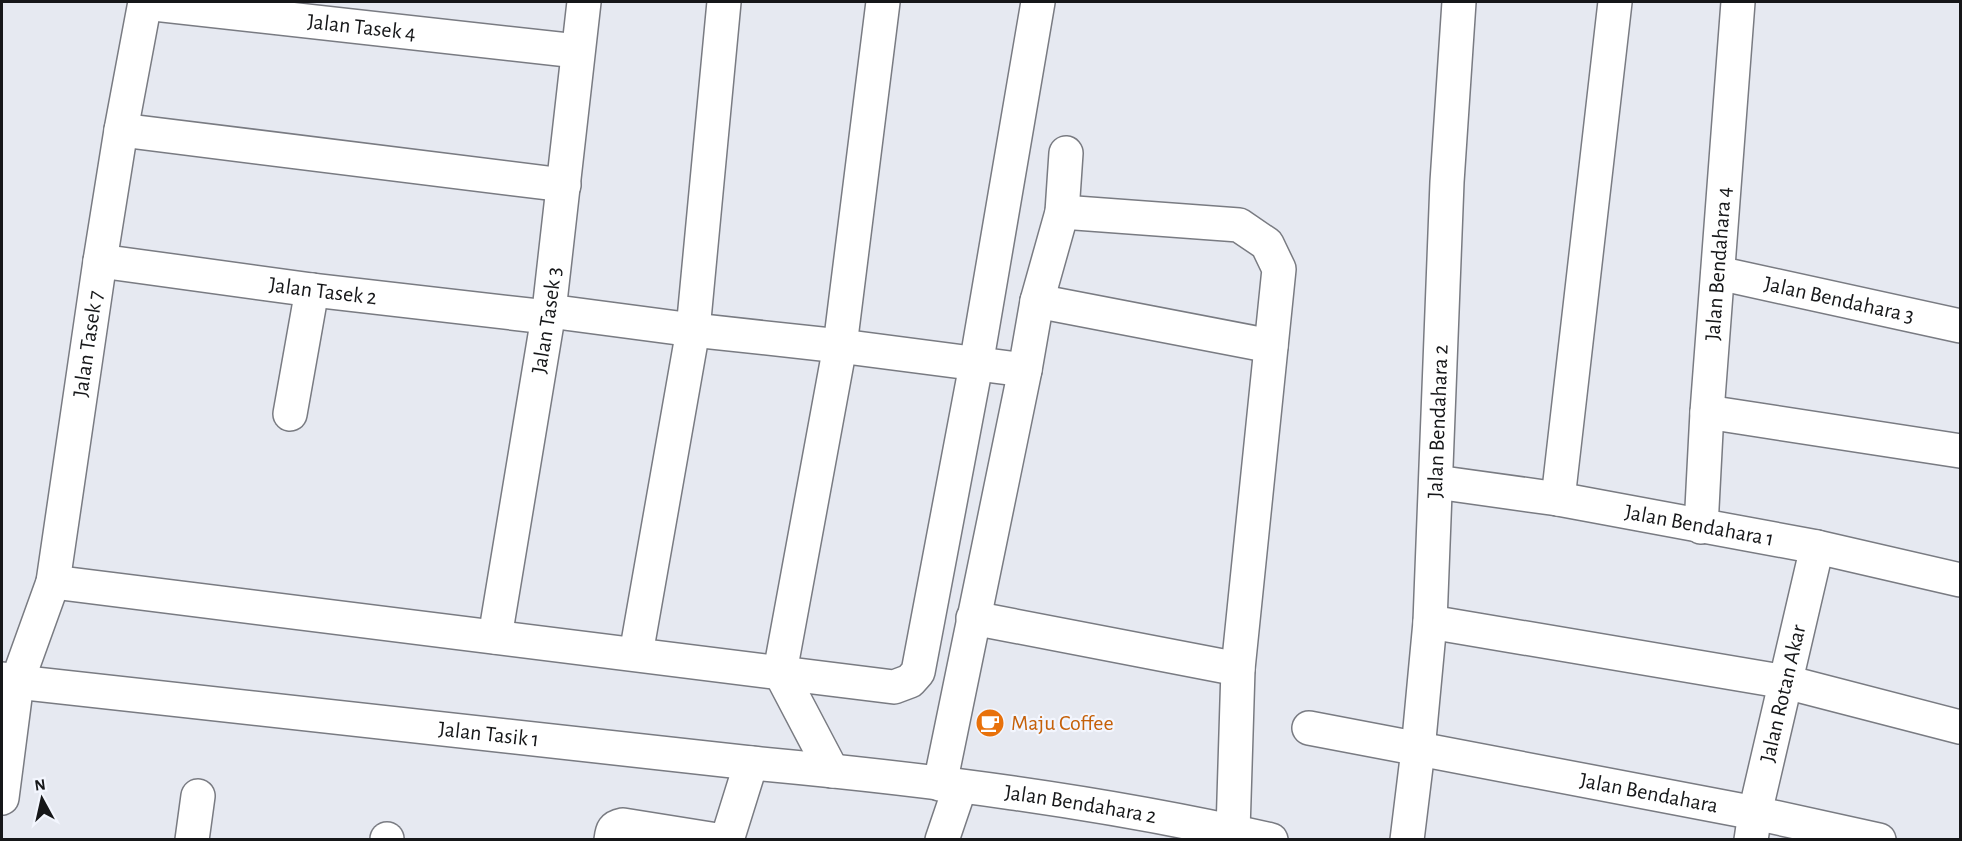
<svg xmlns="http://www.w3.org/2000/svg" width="1962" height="841" viewBox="0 0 1962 841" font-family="'Alegreya Sans',sans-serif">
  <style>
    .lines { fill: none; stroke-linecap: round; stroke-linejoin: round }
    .minor-casing { stroke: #797b82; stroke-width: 36 }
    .minor { stroke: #fff; stroke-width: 33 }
    .labels { text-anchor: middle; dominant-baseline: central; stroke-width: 4.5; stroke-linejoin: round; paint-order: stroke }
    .street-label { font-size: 22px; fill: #161719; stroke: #f3f6fe }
    .food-label { font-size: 22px; fill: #c56008; stroke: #f3f6fe; text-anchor: start }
  </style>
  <rect width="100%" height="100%" fill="#e6e9f1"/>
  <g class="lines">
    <g class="minor-casing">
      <g id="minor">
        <path id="s1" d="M145 3 577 51"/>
        <path d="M121 130 564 185"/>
        <path d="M1062 212 1239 225 1267 244 1279 269 1238 669 1233 831"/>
        <path id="s2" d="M100 261 312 290 547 317"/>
        <path id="s3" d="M1718 273 1960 326"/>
        <path d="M1037 301 1271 346"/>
        <path d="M549 311 693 330 840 346 1025 370"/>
        <path d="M1707 412 1960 451"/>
        <path d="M290 414 312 290"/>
        <path id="s4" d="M1436 482 1558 499 1817 547 1960 580"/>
        <path d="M1558 499 1615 2"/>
        <path id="s5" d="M1701 527 1707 412 1738 2"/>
        <path d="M53 582 894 687 910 681 918 672 976 365 1038 2"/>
        <path d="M973 618 1238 669"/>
        <path d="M1430 622 1786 682 1960 727"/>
        <path id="s6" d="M495 637 549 311 584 2"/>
        <path d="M636 654 693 330 724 2"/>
        <path id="s7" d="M2 679 17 682 751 763C925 779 1100 801 1271 840"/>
        <path id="s8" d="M1309 728 1755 813 1879 840"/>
        <path d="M832 771 780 672 840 346 883 2"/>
        <path d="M940 784 1025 370 1037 301 1062 212 1066 153"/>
        <path id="s9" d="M2 798 17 682 53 582 100 261 121 130 145 2"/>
        <path d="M192 840 198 796"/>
        <path d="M387 840V839"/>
        <path d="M611 840C612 830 613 827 623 825L717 840"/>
        <path d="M727 840 751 763"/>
        <path d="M942 840 960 787"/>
        <path id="s10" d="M1407 840 1418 750 1430 622 1447 182 1459 2"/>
        <path id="s11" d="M1751 840 1755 813 1817 547"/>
      </g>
    </g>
    <use href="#minor" class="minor"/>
  </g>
  <defs>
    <g id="cafe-disc" transform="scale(1.5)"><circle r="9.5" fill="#e8710a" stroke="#f3f6fe"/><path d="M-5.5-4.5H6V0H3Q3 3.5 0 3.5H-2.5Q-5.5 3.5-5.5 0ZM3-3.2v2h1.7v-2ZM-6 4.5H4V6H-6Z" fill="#fff"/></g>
  </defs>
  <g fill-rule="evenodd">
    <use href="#cafe-disc" x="990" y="723"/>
  </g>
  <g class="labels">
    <g class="street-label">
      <text stroke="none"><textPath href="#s1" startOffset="218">Jalan Tasek 4</textPath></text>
      <text stroke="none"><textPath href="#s5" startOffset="264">Jalan Bendahara 4</textPath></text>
      <text stroke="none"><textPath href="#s2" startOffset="225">Jalan Tasek 2</textPath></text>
      <text stroke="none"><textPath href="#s3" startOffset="124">Jalan Bendahara 3</textPath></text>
      <text stroke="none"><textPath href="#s6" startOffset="321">Jalan Tasek 3</textPath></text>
      <text stroke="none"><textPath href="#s9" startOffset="464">Jalan Tasek 7</textPath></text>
      <text stroke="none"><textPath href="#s10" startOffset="420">Jalan Bendahara 2</textPath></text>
      <text stroke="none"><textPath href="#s4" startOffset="267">Jalan Bendahara 1</textPath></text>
      <text stroke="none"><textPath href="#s11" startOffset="150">Jalan Rotan Akar</textPath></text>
      <text stroke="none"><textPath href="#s7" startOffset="490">Jalan Tasik 1</textPath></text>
      <text stroke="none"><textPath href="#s8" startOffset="346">Jalan Bendahara</textPath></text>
      <text stroke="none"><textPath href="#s7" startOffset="1086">Jalan Bendahara 2</textPath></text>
    </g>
    <g class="food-label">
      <text x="1011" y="723">Maju Coffee</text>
    </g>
  </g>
  <rect width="1962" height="841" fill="none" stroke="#161719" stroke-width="6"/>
  <g transform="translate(42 799) rotate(352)" stroke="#f3f6fe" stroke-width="4.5" paint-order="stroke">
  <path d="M0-4.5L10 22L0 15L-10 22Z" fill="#161719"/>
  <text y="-9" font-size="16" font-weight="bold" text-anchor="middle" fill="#161719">N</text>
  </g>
</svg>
